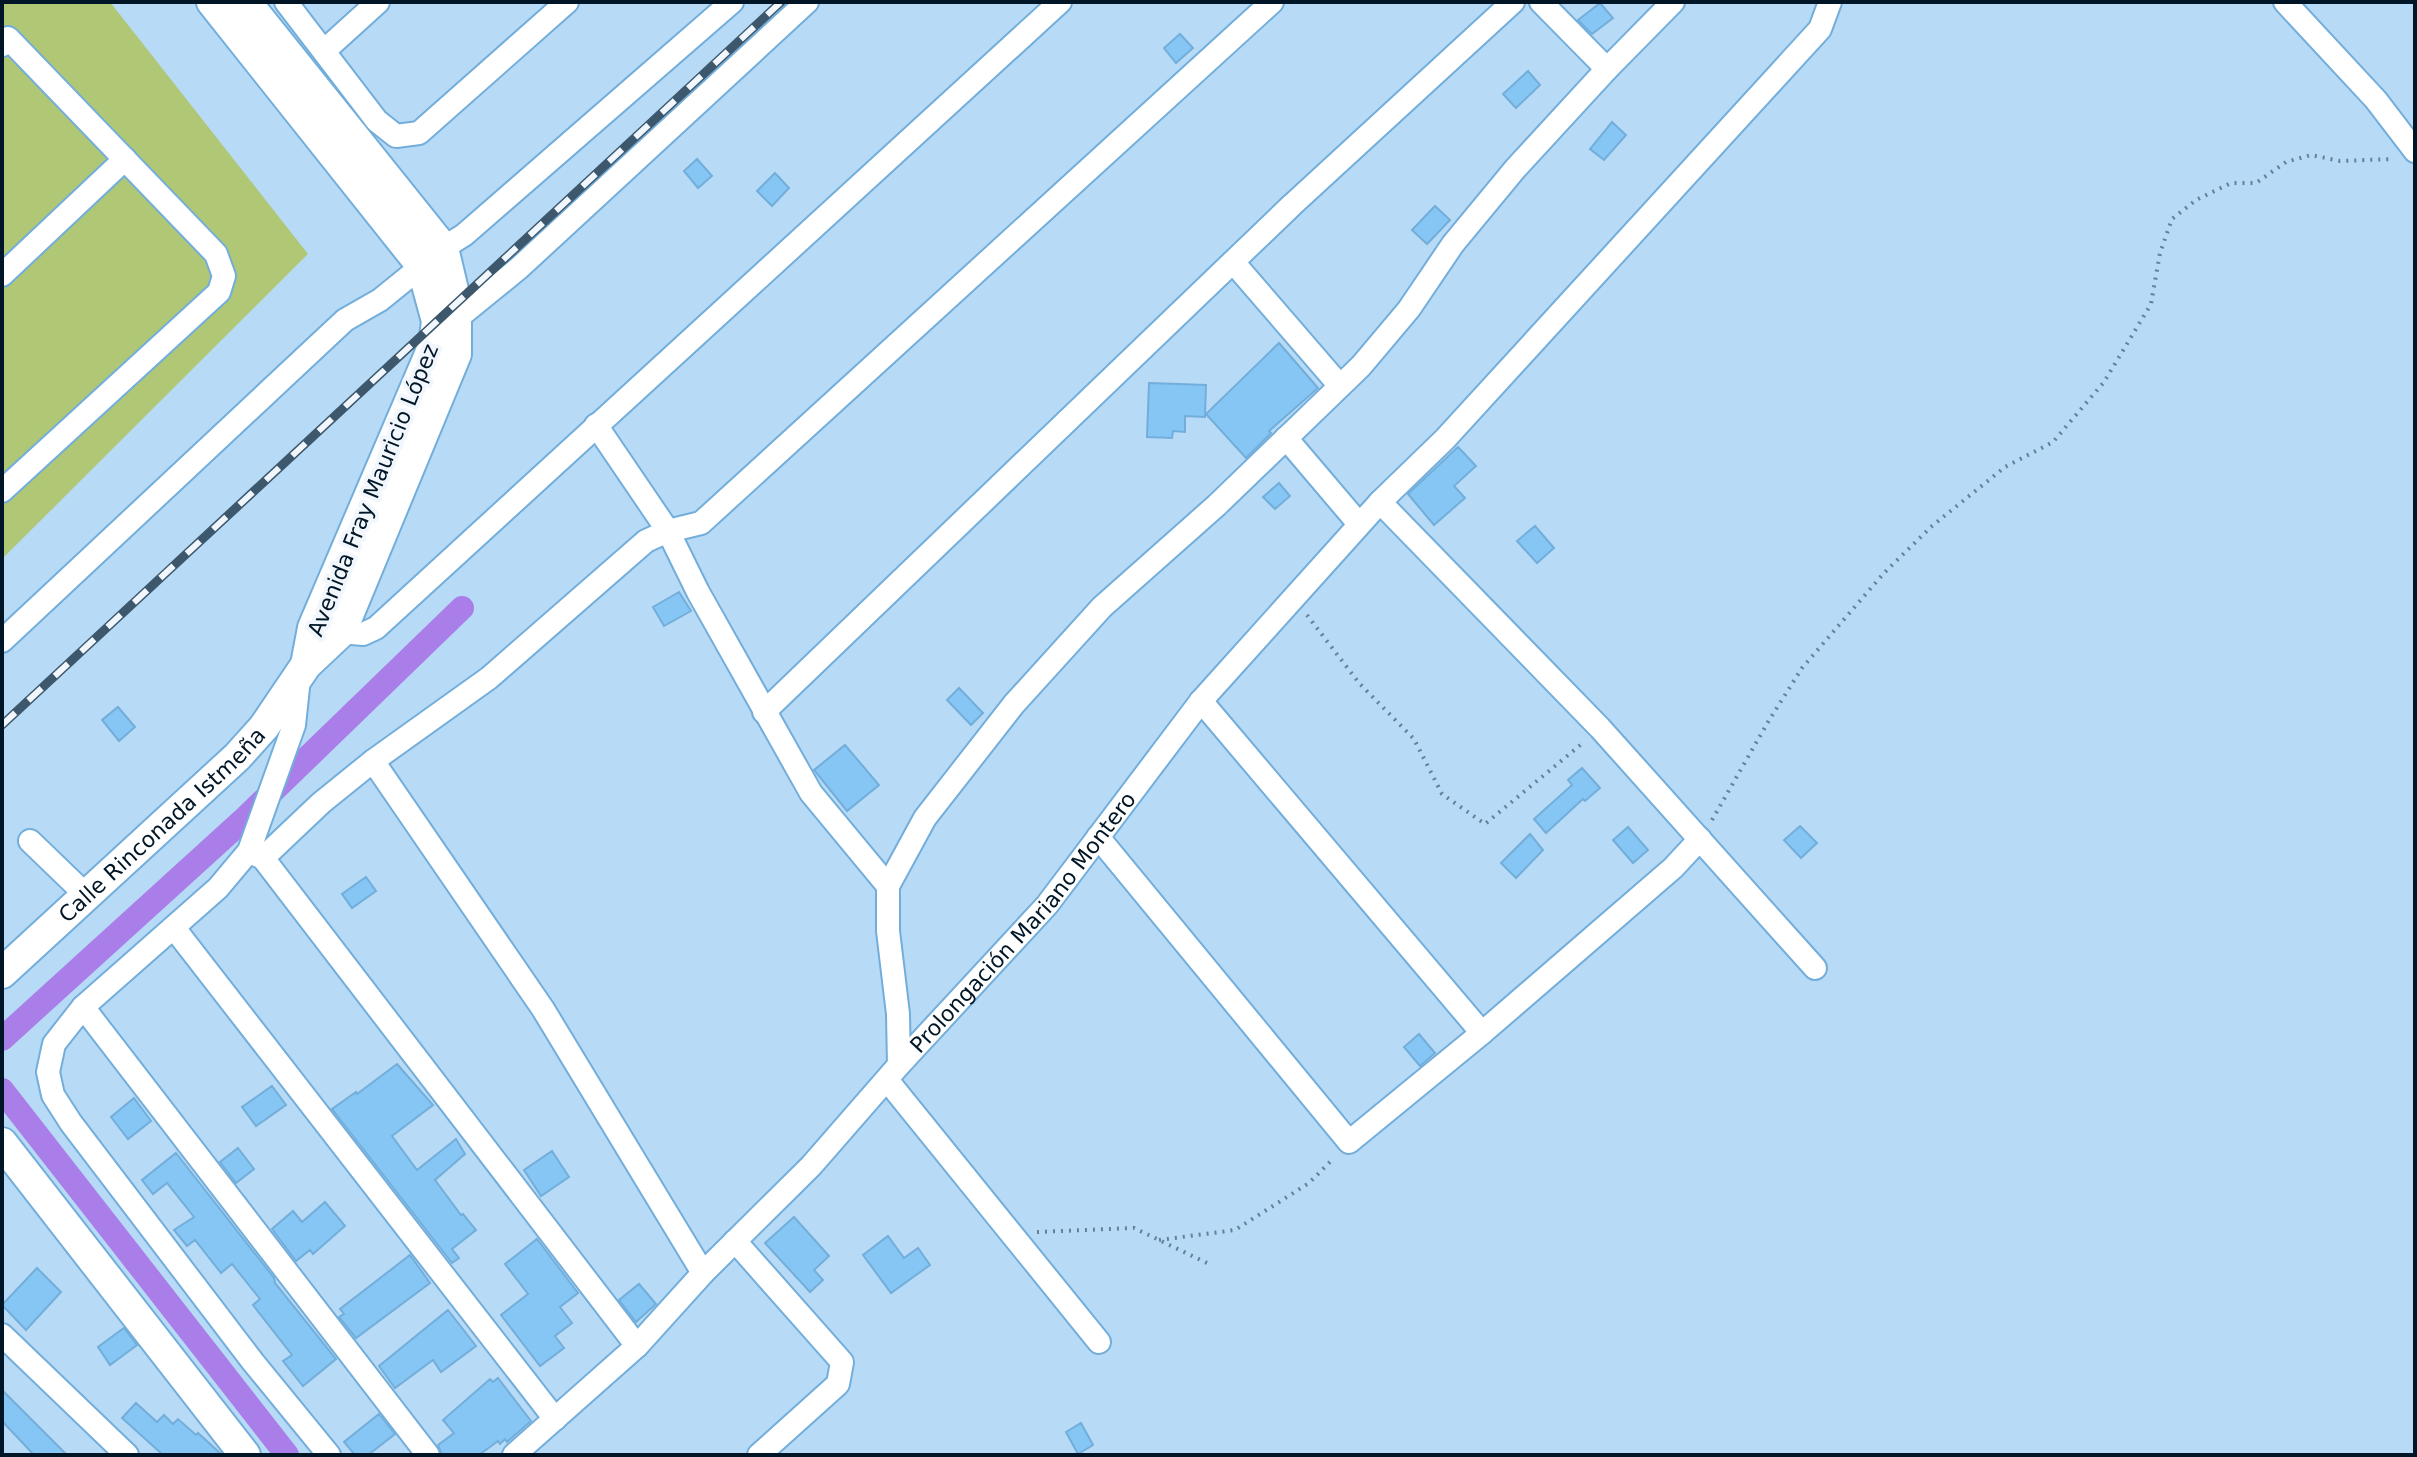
<svg xmlns="http://www.w3.org/2000/svg" width="2417" height="1457" viewBox="0 0 2417 1457" font-family="'DejaVu Sans',sans-serif">
  <style>
    .green { fill: #b0c775 }
    .lines { fill: none; stroke-linecap: round; stroke-linejoin: round }
    .canal { stroke: #aa7ee8; stroke-width: 24 }
    .building { fill: #86c6f5; stroke: #73aeda; stroke-width: 2 }
    .street-casing { stroke: #73aedb; stroke-width: 26 }
    .secondary-casing { stroke: #73aedb; stroke-width: 34 }
    .path { stroke: #648198; stroke-width: 4; stroke-dasharray: 2 6; stroke-linecap: butt }
    .street { stroke: #fff; stroke-width: 22 }
    .secondary { stroke: #fff; stroke-width: 30 }
    .rail-casing { stroke: #3d586c; stroke-width: 9 }
    .rail { stroke: #f1f7fc; stroke-width: 6; stroke-dasharray: 18; stroke-linecap: butt }
    .labels { text-anchor: middle; dominant-baseline: central; stroke-width: 8; stroke-linejoin: round; paint-order: stroke }
    .street-label { font-size: 22px; fill: #001626; stroke: #f1f7fc }
  </style>
  <rect width="100%" height="100%" fill="#b7daf6"/>
  <path class="green" d="M2 2H110L308 254 2 559Z"/>
  <g class="lines">
    <path class="canal" d="M2 1039 243 820 462 608
      M2 1090 287 1455"/>
  </g>
  <path class="building" d="M1600 3 1613 18 1592 34 1578 20Z
    M1180 34 1193 48 1176 63 1164 48Z
    M1528 71 1540 85 1516 108 1503 94Z
    M1612 122 1626 135 1604 160 1590 149Z
    M697 159 712 176 698 188 684 171Z
    M775 173 789 188 772 206 757 191Z
    M1435 206 1450 220 1427 244 1412 230Z
    M1279 343 1318 388 1269 431 1271 433 1246 458 1206 414Z
    M1149 383 1206 385 1205 417 1185 416V432L1173 431 1172 438 1147 437Z
    M1458 447 1476 466 1454 486 1465 498 1434 525 1408 494Z
    M1279 483 1290 496 1275 509 1263 497Z
    M1535 526 1554 548 1537 563 1517 541Z
    M679 592 691 611 664 626 653 607Z
    M959 688 983 713 971 725 947 700Z
    M118 707 135 727 119 741 102 720Z
    M845 745 879 785 847 811 814 770Z
    M1582 768 1600 788 1585 801 1583 799 1546 833 1534 819 1572 785 1568 780Z
    M1800 826 1817 843 1801 858 1784 840Z
    M1628 827 1648 850 1633 863 1613 840Z
    M1530 834 1543 850 1516 878 1501 863Z
    M366 877 376 891 352 908 342 894Z
    M1419 1034 1435 1053 1420 1066 1404 1047Z
    M397 1064 433 1105 392 1136 417 1170 456 1139 465 1154 435 1180 461 1215 463 1214 476 1230 452 1249 459 1258 452 1263 332 1109 356 1092 357 1094Z
    M272 1086 286 1105 256 1126 242 1107Z
    M134 1098 151 1121 128 1139 111 1117Z
    M238 1148 254 1169 236 1183 220 1162Z
    M552 1151 569 1177 541 1196 524 1170Z
    M176 1153 274 1278 275 1283 336 1359 303 1386 283 1361 292 1355 253 1305 260 1299 232 1264 221 1273 195 1240 187 1246 174 1230 194 1217 167 1183 153 1194 142 1180Z
    M325 1202 345 1226 313 1254 310 1250 296 1261 272 1229 293 1211 302 1222Z
    M794 1217 829 1256 814 1270 823 1280 810 1292 765 1243Z
    M888 1236 904 1258 918 1248 930 1265 891 1293 863 1255Z
    M537 1239 578 1293 560 1307 572 1323 555 1336 564 1348 540 1366 501 1315 528 1294 505 1264Z
    M410 1255 430 1283 356 1338 339 1317 344 1314 340 1309Z
    M37 1268 61 1292 26 1330 2 1305Z
    M639 1284 656 1304 636 1322 619 1300Z
    M448 1310 476 1346 441 1372 433 1360 395 1388 379 1366Z
    M124 1328 137 1345 110 1365 98 1347Z
    M498 1378 531 1421 507 1442 505 1439 500 1444 498 1441 479 1455H442L438 1445 454 1433 443 1420 490 1379 493 1382Z
    M2 1390 67 1455H34L2 1421Z
    M136 1403 157 1422 164 1415 173 1424 178 1419 196 1435 198 1433 222 1455H163L122 1418Z
    M379 1414 395 1434 368 1455H355L344 1442Z
    M1081 1423 1093 1445 1078 1454 1066 1432Z"/>
  <g class="lines">
    <g class="street-casing">
      <g id="street">
        <path d="M286 2 377 121 396 136 419 133 567 2"/>
        <path d="M1541 2 1607 69"/>
        <path d="M2285 2 2376 100 2415 151"/>
        <path d="M2 45 8 38 216 254 224 276 219 292 2 491"/>
        <path d="M324 51 378 2"/>
        <path d="M443 248 464 235 732 2"/>
        <path d="M1233 262 1340 386"/>
        <path d="M2 275 125 159"/>
        <path d="M449 325 519 268 807 2"/>
        <path d="M596 425 668 531 698 592 811 793 888 886"/>
        <path d="M1286 438 1359 524"/>
        <path d="M1380 502 1600 728 1815 968"/>
        <path d="M330 631 363 634 376 628 1060 2"/>
        <path d="M2 641 345 320 380 300 422 266"/>
        <path d="M299 678 294 725 249 851 218 888 83 1007 54 1044 48 1072 53 1095 71 1123 253 1362 329 1455"/>
        <path d="M1201 701 1482 1033"/>
        <path d="M764 712 1292 205 1513 2"/>
        <path d="M373 761 543 1009 703 1273"/>
        <path d="M1098 837 1349 1142 1482 1033 1673 868 1700 839"/>
        <path d="M30 841 86 895"/>
        <path d="M250 852 263 858 637 1346"/>
        <path d="M263 858 321 803 373 761 489 678 646 541 668 531 701 523 1272 2"/>
        <path d="M174 928 555 1419"/>
        <path d="M83 1007 428 1455"/>
        <path d="M899 1065 898 1014 888 931V886L925 818 1014 704 1102 607 1217 505 1361 366 1409 309 1453 244 1515 169 1607 69 1673 2"/>
        <path d="M887 1080 1099 1342"/>
        <path d="M735 1241 842 1362 838 1384 759 1455"/>
        <path d="M2 1335 127 1455"/>
        <path id="s1" d="M514 1455 637 1346 703 1273 811 1166 899 1065 1047 905 1201 701 1380 502 1445 439 1820 29 1830 2"/>
      </g>
    </g>
    <g class="secondary-casing">
      <g id="secondary">
        <path d="M212 2 422 266 437 321 434 345 313 628 306 665"/>
        <path id="s2" d="M2 973 237 757 264 727 306 665 341 632 456 354V303L443 248 246 2"/>
        <path d="M2 1143 245 1455"/>
      </g>
    </g>
    <path class="path" d="M1307 615 1359 683 1414 739 1442 794 1485 824 1584 742
      M1712 820 1768 722 1802 668 1884 573 1932 526 2005 467 2053 442 2104 382 2151 304 2160 253 2172 219 2196 200 2231 183H2256L2286 162 2311 155 2340 161 2393 159
      M1037 1232 1134 1228 1207 1263
      M1159 1240 1235 1230 1309 1183 1334 1158"/>
    <use href="#street" class="street"/>
    <use href="#secondary" class="secondary"/>
    <g class="rail-casing">
      <path id="rail" d="M2 725 781 2"/>
    </g>
    <use href="#rail" class="rail"/>
  </g>
  <g class="labels">
    <g class="street-label">
      <text transform="translate(373 490) rotate(-68)">Avenida Fray Mauricio López</text>
      <text stroke="none"><textPath href="#s2" startOffset="218">Calle Rinconada Istmeña</textPath></text>
      <text stroke="none"><textPath href="#s1" startOffset="738">Prolongación Mariano Montero</textPath></text>
    </g>
  </g>
  <rect width="2417" height="1457" fill="none" stroke="#001626" stroke-width="8"/>
</svg>
